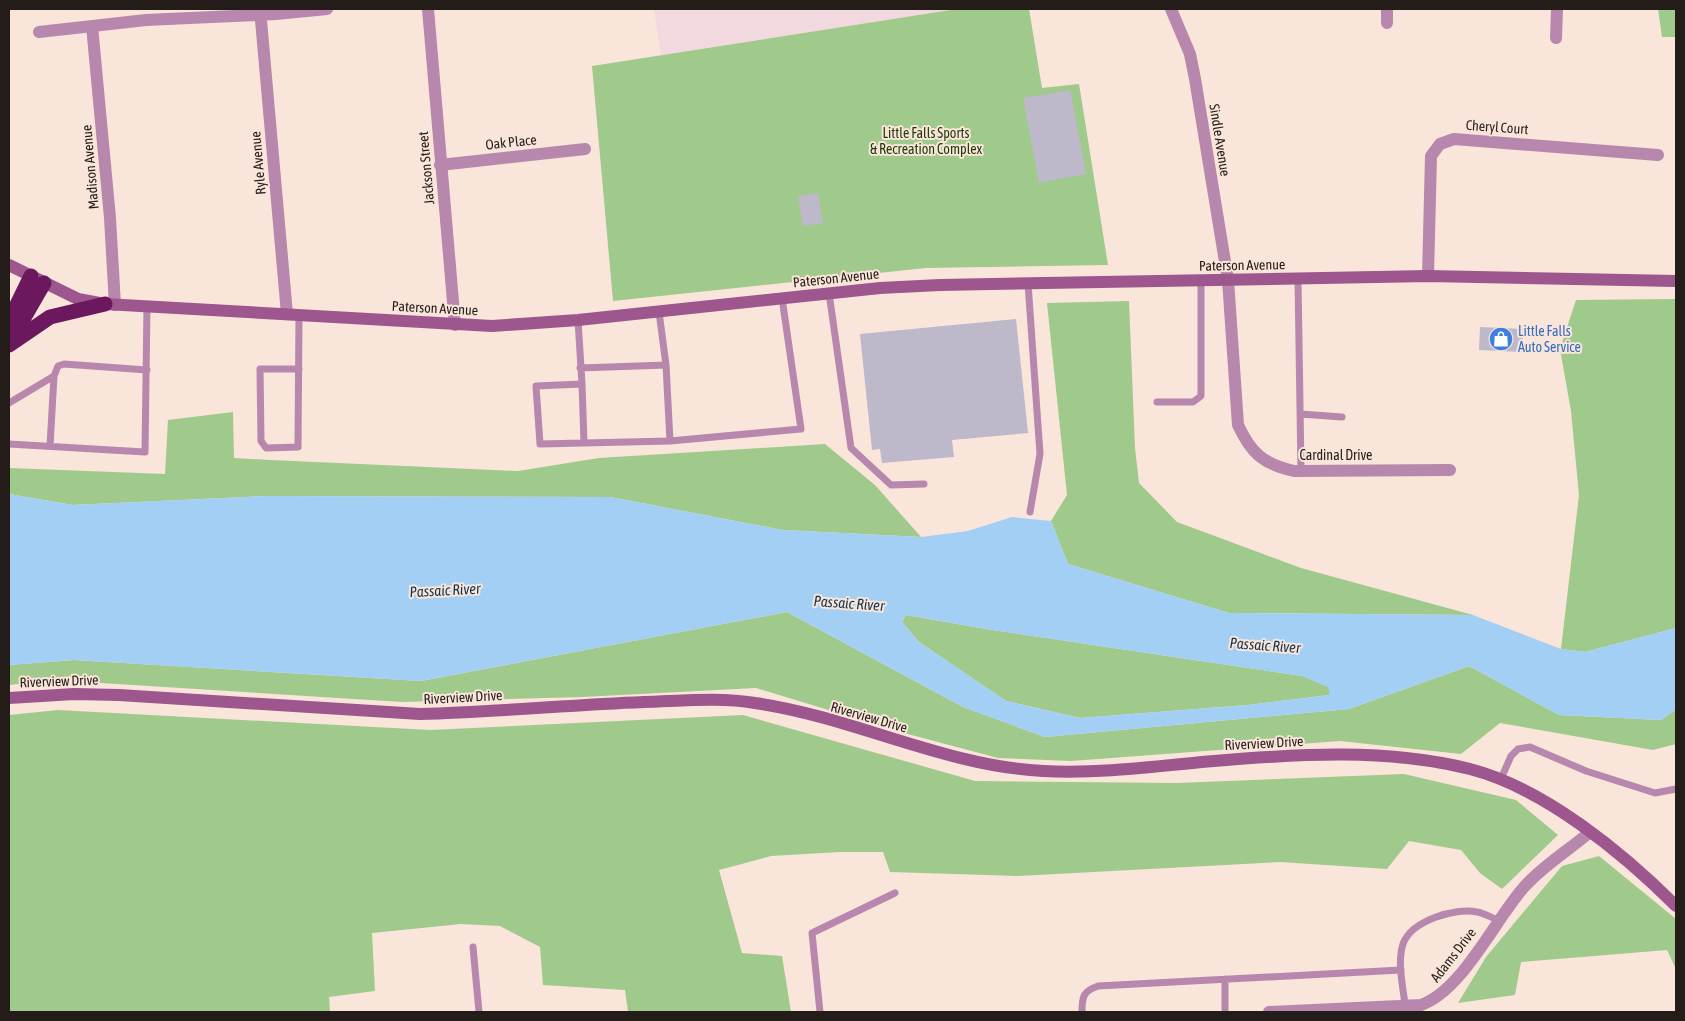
<svg xmlns="http://www.w3.org/2000/svg" width="1685" height="1021" viewBox="0 0 1685 1021" font-family="'Asap Condensed',sans-serif">
  <style>
    .industrial { fill: #f2d8df }
    .green { fill: #a0c98c }
    .water { fill: #a3cff4; fill-rule: evenodd }
    .building { fill: #bdb8ca }
    .lines { fill: none; stroke-linecap: round; stroke-linejoin: round }
    .lane { stroke: #b887ad; stroke-width: 7 }
    .street { stroke: #b887ad; stroke-width: 12 }
    .secondary { stroke: #9d568e; stroke-width: 12 }
    .highway { stroke: #6b185e; stroke-width: 15 }
    .labels { text-anchor: middle; dominant-baseline: central; stroke-width: 4; stroke-linejoin: round; paint-order: stroke }
    .street-label { font-size: 14px; fill: #231c18; stroke: #f9e5da }
    .park-label { font-size: 14px; fill: #1c3b05; stroke: #f9e5da }
    .shop-label { font-size: 14px; fill: #366cbe; stroke: #f9e5da; text-anchor: start }
    .water-label { font-size: 15px; font-style: italic; fill: #13344c; stroke: #f9e5da }
  </style>
  <rect width="100%" height="100%" fill="#f9e5da"/>
  <path class="industrial" d="M654 9H957L661 55Z"/>
  <path class="green" d="M957 9H1029L1042 88 1079 84 1108 265 926 268 613 301 592 66Z
    M1658 9H1676V37H1662Z
    M1676 299V628L1585 652 1561 649 1579 495 1571 411 1560 349 1576 300Z
    M1129 301 1135 448 1139 483 1177 522 1301 568 1473 615 1229 613 1068 564 1051 521 1067 495 1047 303Z
    M233 412 234 458 271 460 518 471 599 458 825 444 875 485 921 537 783 530 610 497 265 496 73 505 9 494V468L165 474 168 420Z
    M787 612 963 707 1045 737 1349 709 1469 666 1559 715 1661 720 1676 709V744L1653 750 1500 723 1461 754 1340 741 1071 761 998 758 904 733 756 688 582 697 402 702 54 680 9 685V665L74 660 421 681Z
    M906 615 986 629 1302 676 1329 687 1330 695 1248 705 1080 718 1006 701 919 642 902 622Z
    M58 710 430 730 743 715 975 781 1177 783 1404 774 1516 800 1558 835 1502 889 1480 873 1461 850 1409 841 1387 869 1280 862 1018 876 890 872 883 852H840L771 856 719 870 742 953 782 956 791 1012H628L625 990 543 985 540 947 500 926 461 924 372 933 375 991 329 997 330 1012H9V715Z
    M1599 856 1676 919V969L1667 950 1521 962 1515 995 1458 1003 1486 957 1562 866Z"/>
  <path class="water" d="M9 494 73 505 265 496 610 497 783 530 921 537 968 531 1012 517 1051 521 1068 564 1229 613 1473 615 1561 649 1585 652 1676 628V709L1661 720 1559 715 1469 666 1349 709 1045 737 963 707 787 612 421 681 74 660 9 665ZM906 615 986 629 1302 676 1328 687 1330 695 1248 705 1080 718 1006 701 919 642 902 622Z"/>
  <path class="building" d="M1070 90 1086 174 1039 183 1023 98Z
    M818 193 823 223 803 226 798 196Z
    M1016 319 1028 433 952 440 954 457 882 463 880 449 872 450 860 334Z
    M1480 327 1523 329 1522 352 1479 350Z"/>
  <g class="lines">
    <path class="lane" d="M1298 279 1301 471
      M1028 283 1040 454 1030 512
      M829 293 851 448 891 485 924 484
      M659 312 666 365
      M578 320 582 384 536 386 540 444 670 441 801 429 782 298
      M580 368 666 365 670 441
      M299 369H260L261 441 266 448 298 447 299 315
      M582 384 584 443
      M1157 402H1193L1201 396V281
      M9 403 54 376 58 366 64 364 147 370
      M1300 414 1342 417
      M9 444 145 452 147 306
      M50 446 54 376
      M1500 781 1511 756 1518 749 1530 747 1586 771 1655 793 1676 789
      M473 947 479 1012
      M1405 1005C1403 986 1397 963 1403 944 1411 921 1455 907 1477 912 1484 913 1492 918 1498 920
      M820 1012 812 933 895 893
      M1082 1012C1082 997 1083 991 1098 986L1401 970
      M1225 1012V979"/>
    <path class="street" d="M260 9 287 314
      M428 9 455 325
      M1171 9 1190 54 1195 79 1228 280 1238 425C1251 453 1263 464 1294 471L1450 470
      M1387 23V9
      M92 26 110 218 115 305
      M39 32 146 20 276 14 327 9
      M1556 38 1557 9
      M440 165 585 149
      M1428 276 1431 156 1440 144 1454 139 1658 155
      M1269 1012 1421 1005C1463 990 1495 919 1525 886 1544 865 1569 850 1590 832"/>
    <path class="secondary" d="M9 265 78 299 105 304 492 326 578 320 880 288 940 285 1428 276 1676 281
      M9 698 74 694 119 695 420 714C495 712 569 705 644 702 681 701 719 697 755 703 853 717 944 766 1043 771 1100 774 1158 766 1214 761 1298 754 1387 748 1470 769 1544 788 1623 853 1676 906"/>
    <path class="highway" d="M9 321 31 276
      M10 342 44 283
      M9 345 50 317 105 304"/>
  </g>
  <defs>
    <g id="shop-disc" transform="scale(1.25)"><circle r="9.5" fill="#3f7fe0" stroke="#f9e5da"/><path d="M-5-2.5h2.3a2.7 3.5 0 0 1 5.4 0H5L5.5 6h-11ZM-1.5-2.5h3a1.5 2.3 0 0 0-3 0Z" fill="#fff"/></g>
  </defs>
  <g fill-rule="evenodd">
    <use href="#shop-disc" x="1501" y="339"/>
  </g>
  <g class="labels">
    <g class="street-label">
      <text transform="translate(1497 127) rotate(4)">Cheryl Court</text>
      <text transform="translate(1220 140) rotate(81)">Sindle Avenue</text>
      <text transform="translate(511 142) rotate(-6)">Oak Place</text>
      <text transform="translate(258 163) rotate(-95)">Ryle Avenue</text>
      <text transform="translate(90 167) rotate(-95)">Madison Avenue</text>
      <text transform="translate(426 168) rotate(-95)">Jackson Street</text>
      <text transform="translate(1242 265) rotate(-1)">Paterson Avenue</text>
      <text transform="translate(836 278) rotate(-6)">Paterson Avenue</text>
      <text transform="translate(435 308) rotate(3)">Paterson Avenue</text>
      <text x="1336" y="455">Cardinal Drive</text>
      <text transform="translate(59 681) rotate(-2)">Riverview Drive</text>
      <text transform="translate(463 697) rotate(-3)">Riverview Drive</text>
      <text transform="translate(869 717) rotate(16)">Riverview Drive</text>
      <text transform="translate(1264 743) rotate(-3)">Riverview Drive</text>
      <text transform="translate(1453 955) rotate(-52)">Adams Drive</text>
    </g>
    <g class="park-label">
      <text x="926" y="133">Little Falls Sports<tspan x="926" dy="16">&amp; Recreation Complex</tspan></text>
    </g>
    <g class="shop-label">
      <text x="1518" y="331">Little Falls<tspan x="1518" dy="16">Auto Service</tspan></text>
    </g>
    <g class="water-label">
      <text transform="translate(445 590) rotate(-3)">Passaic River</text>
      <text transform="translate(849 603) rotate(4)">Passaic River</text>
      <text transform="translate(1265 645) rotate(4)">Passaic River</text>
    </g>
  </g>
  <rect width="1685" height="1021" fill="none" stroke="#231c18" stroke-width="20"/>
</svg>
